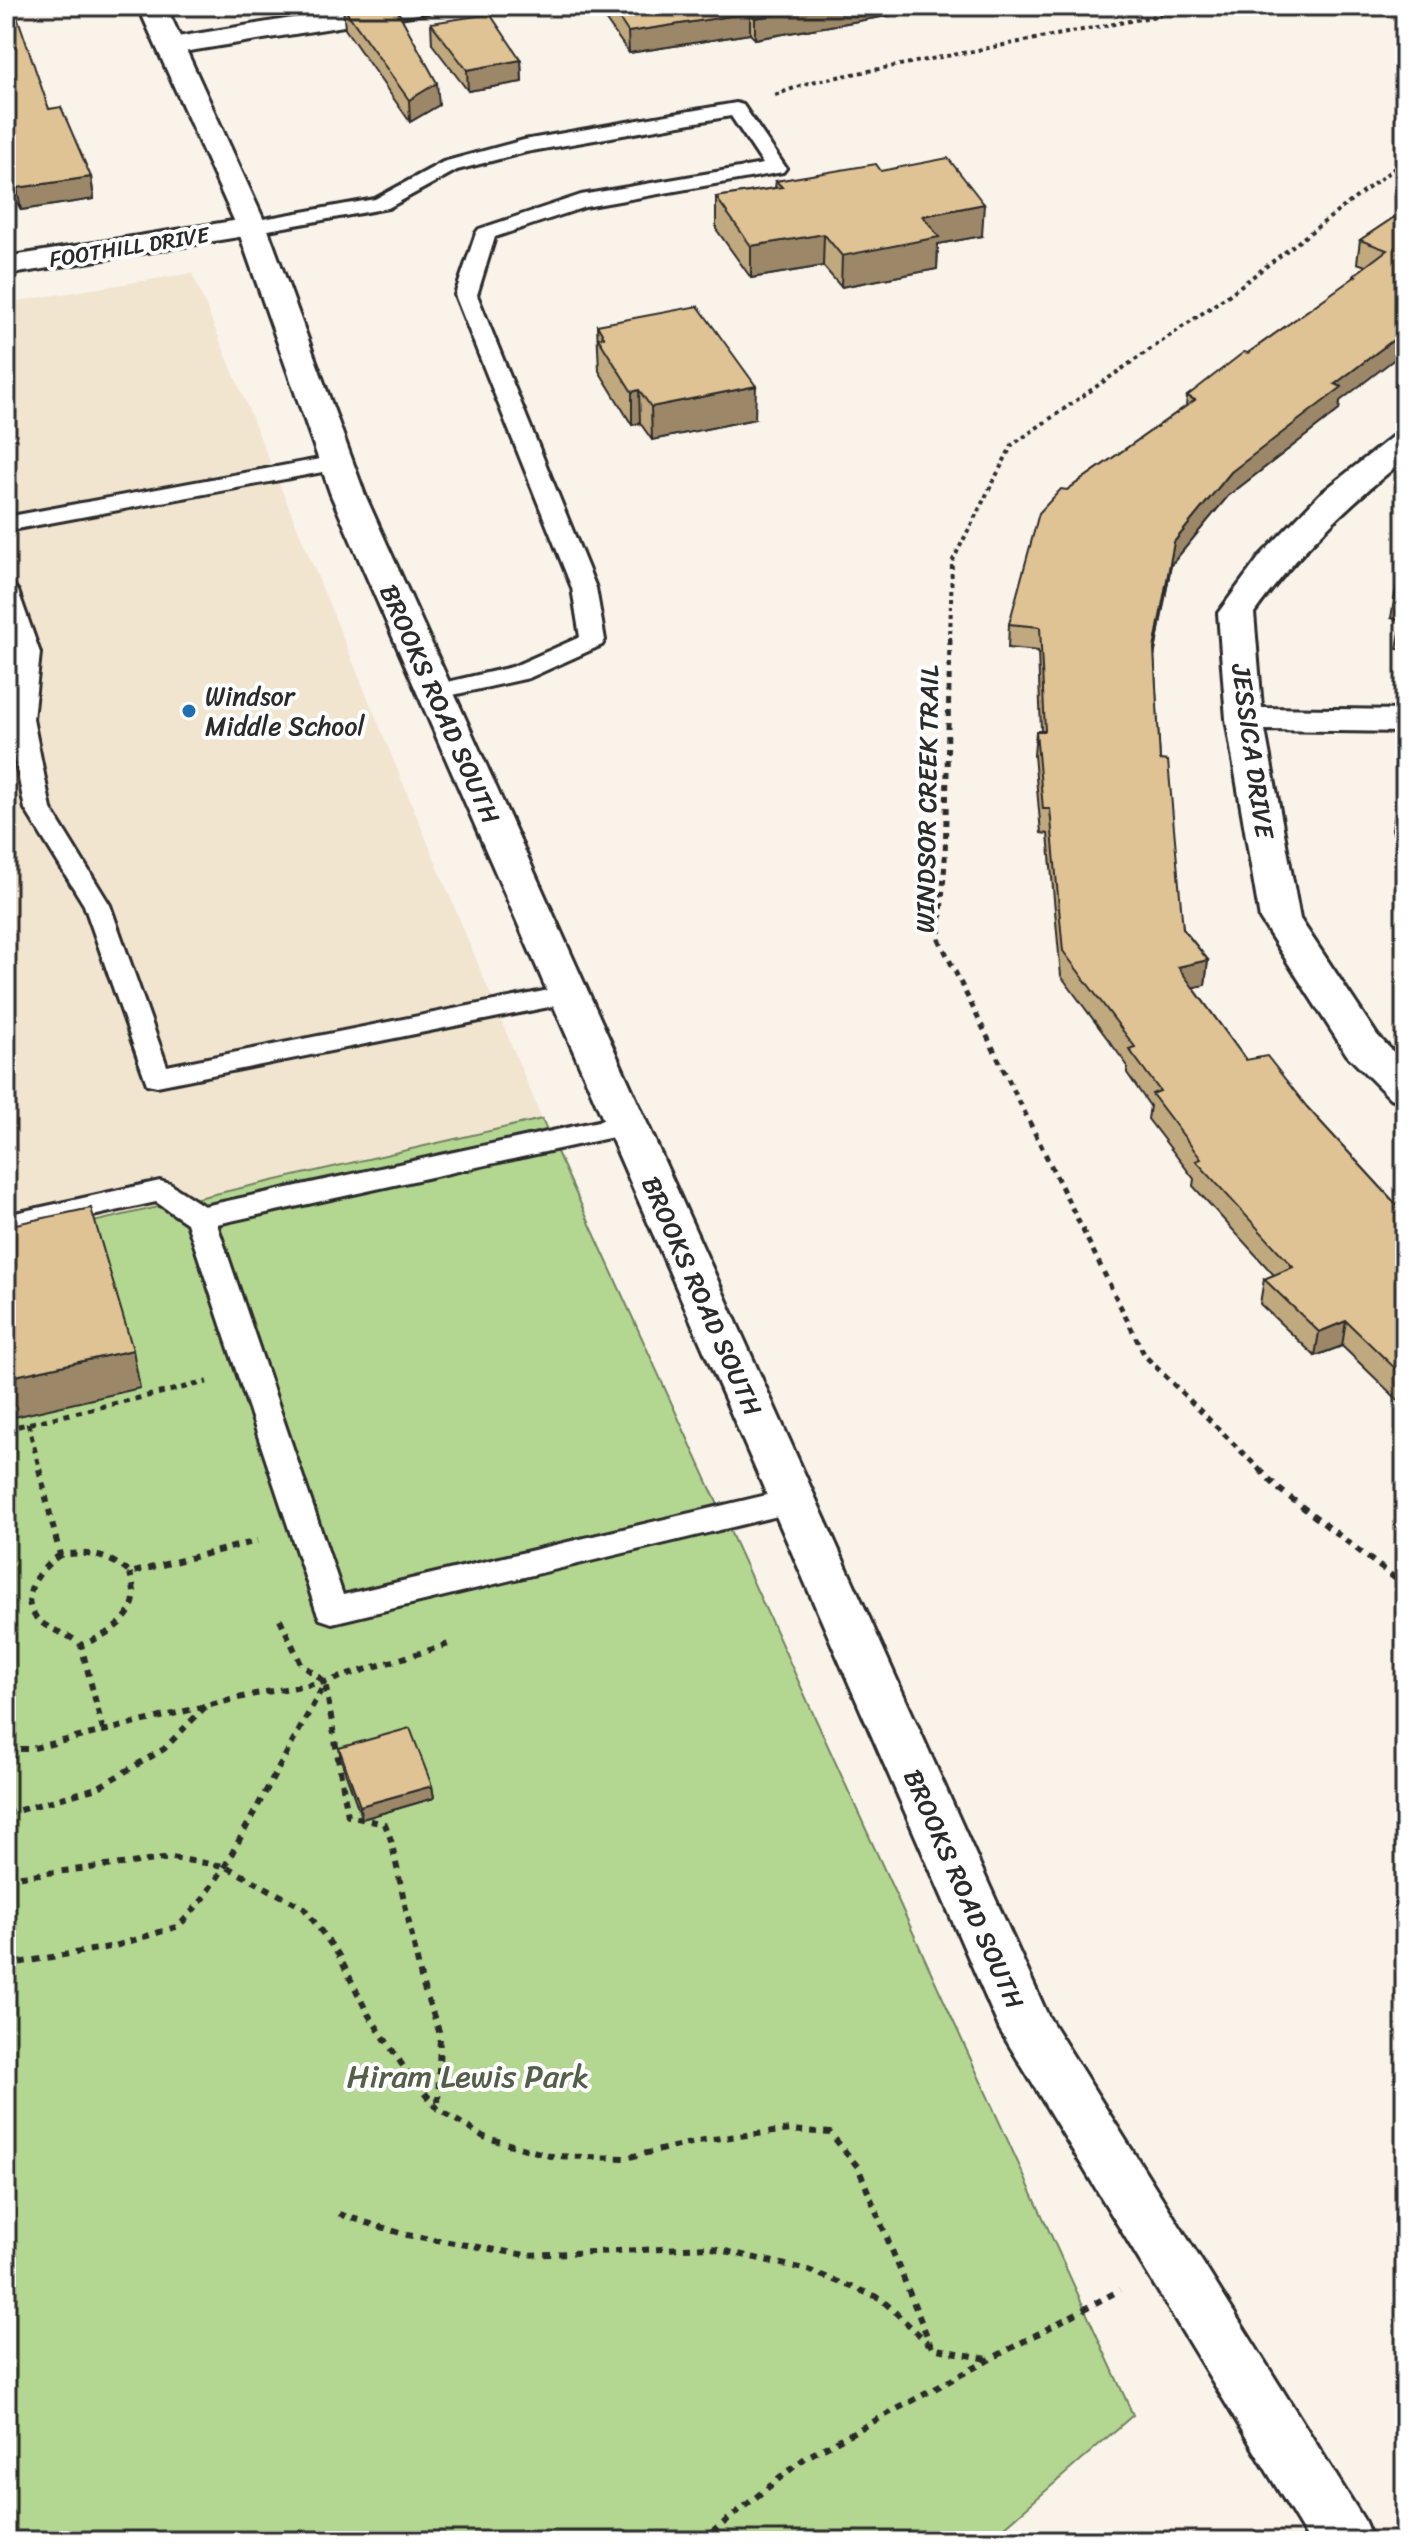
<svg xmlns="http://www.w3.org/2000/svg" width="1411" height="2547" viewBox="0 0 1411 2547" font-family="Sriracha,sans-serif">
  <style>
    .built { fill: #f1e5d0 }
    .green { fill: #b3d791; stroke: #6f815e; stroke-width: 2 }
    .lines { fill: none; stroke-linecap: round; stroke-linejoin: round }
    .service-casing { stroke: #2b2b2b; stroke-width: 6 }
    .minor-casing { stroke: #2b2b2b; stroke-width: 6 }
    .tertiary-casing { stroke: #2b2b2b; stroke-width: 6 }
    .path-far2 { stroke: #2b2b2b; stroke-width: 4; stroke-dasharray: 4 4; stroke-linecap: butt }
    .path-far1 { stroke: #2b2b2b; stroke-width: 5; stroke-dasharray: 6 6; stroke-linecap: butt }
    .path { stroke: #2b2b2b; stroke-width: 6; stroke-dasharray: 7 7; stroke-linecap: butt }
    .service { fill: #fff; fill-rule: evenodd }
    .minor { fill: #fff; fill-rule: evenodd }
    .tertiary { fill: #fff; fill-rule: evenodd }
    .wall { fill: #c0a87f; stroke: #2b2b2b; stroke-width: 2 }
    .shaded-wall { fill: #9c8868; stroke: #2b2b2b; stroke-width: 2 }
    .building { fill: #dfc394; stroke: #2b2b2b; stroke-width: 2 }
    .poi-dot { fill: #1f6fb2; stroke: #fff; stroke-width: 3 }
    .labels { text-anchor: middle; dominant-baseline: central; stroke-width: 8; stroke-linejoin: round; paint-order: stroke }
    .far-street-label { font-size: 22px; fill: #2b2b2b; stroke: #fff }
    .poi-label { font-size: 26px; fill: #2b2b2b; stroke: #fff; text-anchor: start }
    .street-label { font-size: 26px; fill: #2b2b2b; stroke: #fff }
    .near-park-label { font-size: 32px; fill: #545f4a; stroke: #fff }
  </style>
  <rect width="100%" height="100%" fill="#f9f3ea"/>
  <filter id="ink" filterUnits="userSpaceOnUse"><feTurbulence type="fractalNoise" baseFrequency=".0125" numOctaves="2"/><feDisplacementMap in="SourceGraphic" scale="16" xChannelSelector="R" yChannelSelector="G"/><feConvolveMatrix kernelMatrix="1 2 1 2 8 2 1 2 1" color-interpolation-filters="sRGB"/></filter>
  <g filter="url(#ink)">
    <path class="built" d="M192 273 542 1119 6 1242V303Z"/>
    <path class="green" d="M542 1119 1133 2415 988 2541H6V1242Z"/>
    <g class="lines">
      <g class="service-casing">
        <path id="service" d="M736 103 743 105 786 168 783 172 585 207 495 237 477 295 596 588 605 640 602 645 529 678 435 699 426 697 423 692 426 687 512 667 580 637 572 588 455 295 476 233 479 229 581 195 763 164 731 116 526 152 457 170 388 208 252 233 242 227 252 221 375 199 443 162 524 140Z
          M336 456 344 458 347 463 344 468 6 531V517Z
          M6 584 14 586 18 591 40 653 33 719 51 809 110 905 167 1066 569 986 579 989 583 995 579 1001 157 1086 147 1084 84 905 25 809 7 719 16 653 6 625Z
          M626 1115 636 1118 640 1125 636 1132 217 1224 343 1595 792 1489 803 1492 808 1501 803 1510 332 1623 320 1619 316 1610 187 1223 156 1202 6 1235V1215L160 1181 170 1184 204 1206Z"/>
      </g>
      <g class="minor-casing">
        <path id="minor" d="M366 6H432L428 12 418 14 171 54 161 52 157 46 161 40 171 38Z
          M252 218 263 221 267 227 263 233 6 275V257Z
          M1405 433V459C1346 507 1298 552 1254 613L1262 708 1405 710V732L1265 730 1300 919 1377 1035 1405 1064V1102L1390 1098 1347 1055 1260 919 1226 719 1218 613 1261 555 1320 494 1393 436Z"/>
      </g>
      <g class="tertiary-casing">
        <path id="tertiary" d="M138 6H166L267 227 365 495 1048 2016 1364 2520 1373 2541H1309L1000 2030 331 495 237 227Z"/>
      </g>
      <path class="path-far2" d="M775 95 811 82 1208 6
        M950 641 952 562 1012 445 1230 294 1405 160"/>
      <path class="path-far1" d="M950 639 945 862 939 939 1145 1356 1261 1471
        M28 1423 40 1471
        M6 1429 207 1382"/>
      <path class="path" d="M39 1469 60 1555C87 1551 109 1555 130 1573L257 1541
        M1259 1469 1279 1489 1405 1586
        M60 1555C38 1569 14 1602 42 1623 54 1632 70 1634 81 1645
        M280 1619 301 1664 325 1682 348 1816 385 1824 391 1840 422 1983 440 2034 438 2108
        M103 1730 81 1645C101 1638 130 1623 134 1599 135 1591 132 1581 130 1573
        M6 1749H30L255 1694 325 1682 449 1644
        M6 1814 97 1788 164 1749 206 1706
        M6 1878 172 1858 225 1866 304 1908 338 1954 368 2014 403 2066 438 2109 484 2137 550 2156 625 2158 704 2140 791 2130 830 2133 858 2167 932 2348 988 2359
        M6 1965 115 1946 179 1926 204 1898 225 1866 325 1683
        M339 2214 407 2235 526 2255 708 2247 808 2270 880 2298 929 2344
        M701 2541 805 2458 1120 2290"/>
      <use href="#service" class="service"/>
      <use href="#minor" class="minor"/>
      <use href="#tertiary" class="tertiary"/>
    </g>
    <path class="wall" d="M329 6H395L439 105 410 122 345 29 343 7H345L331 9Z
      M596 6H939V7L755 39 750 34 629 53Z
      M6 12 49 109 91 177 94 199 21 210 15 199 6 201Z
      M431 23 521 60 522 82 468 91 432 44Z
      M881 171 982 236 938 244 937 269 841 287 823 266 751 278 716 229V197L775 188 776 181Z
      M1405 210 1340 401 1339 410 1228 496 1171 565 1154 657 1160 760 1183 929 1208 960 1205 985 1193 987 1246 1060 1307 1107 1405 1214V1407L1342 1346 1315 1356 1260 1304 1264 1279 1274 1275 1193 1186 1194 1179 1148 1119 1150 1106 1127 1073V1065L1061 976 1048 834 1041 833 1034 755 1036 731H1041L1038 651 1008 648 1009 624 1067 490 1186 406 1187 396 1354 278V275L1366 266 1357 263 1360 240Z
      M597 325 755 419 652 440 640 423 632 425 599 371Z
      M1405 556V650L1397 649 1402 621 1391 618 1395 594Z
      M1400 788H1405V876L1392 829Z
      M1405 878V912L1401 900Z
      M339 1748 432 1786 434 1798 362 1819 341 1760Z"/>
    <path class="shaded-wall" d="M330 6H356L331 9Z
      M824 6H939V7L755 39V18Z
      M750 13V34L629 53 628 32Z
      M521 60 522 82 468 91 467 70Z
      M437 83 439 105 410 122 409 100Z
      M12 177 15 199 6 201V178Z
      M91 177 94 199 21 210 17 188Z
      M984 204 982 236 938 244 937 269 841 287 842 256 923 216Z
      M824 234 823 266 751 278V246Z
      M1405 331V351L1340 401 1339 410 1228 496 1171 565 1151 673 1154 649 1174 542 1231 472 1335 384Z
      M756 386 755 419 652 440 651 407Z
      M639 390 640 423 632 425V392Z
      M1208 960 1205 985 1175 991 1178 967Z
      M1346 1321 1342 1346 1315 1356 1319 1332Z
      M133 1350 140 1388 6 1419V1378Z
      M432 1786 434 1798 362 1819 360 1806Z"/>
    <path class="building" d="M352 6H395L437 83 409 100 343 7Z
      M611 6H824L755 18 750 13 628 32Z
      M6 12 17 16 49 109 61 107 91 177 17 188 12 177 6 178Z
      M490 14 521 60 467 70 431 23Z
      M948 158 984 204 923 216 939 237 842 256 824 234 751 246 716 197 782 187 776 181 876 164 881 171Z
      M1405 210V331L1335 384 1342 387 1231 472 1174 542 1154 649 1160 760 1168 761 1183 929 1208 960 1178 967 1246 1060 1267 1056 1307 1107 1405 1214V1378L1346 1321 1319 1332 1264 1279 1293 1267 1196 1161 1201 1159 1152 1094 1160 1091 1129 1049 1135 1047 1063 951 1050 809H1043L1036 731H1045L1040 627 1009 624 1039 513 1061 489 1067 490 1195 400 1187 396 1244 352 1248 353 1356 276 1354 275 1387 250 1360 240Z
      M698 306 756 386 651 407 639 390 632 392 598 338 604 337 597 325Z
      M1405 556V597L1395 594Z
      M1405 615V625H1401Z
      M1400 788H1405V836L1396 805 1402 804Z
      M91 1208 133 1350 6 1378V1226Z
      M410 1728 432 1786 360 1806 339 1748Z"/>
  </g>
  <circle class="poi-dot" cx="189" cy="711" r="8"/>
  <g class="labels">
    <g class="far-street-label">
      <text transform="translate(129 247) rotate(-9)">FOOTHILL DRIVE</text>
    </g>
    <g class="poi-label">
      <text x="205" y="696">Windsor<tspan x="205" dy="30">Middle School</tspan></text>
    </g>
    <g class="street-label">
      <text transform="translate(440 704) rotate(66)">BROOKS ROAD SOUTH</text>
      <text transform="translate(1253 751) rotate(82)">JESSICA DRIVE</text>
      <text transform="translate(927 799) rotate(-89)">WINDSOR CREEK TRAIL</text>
      <text transform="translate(702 1296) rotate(66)">BROOKS ROAD SOUTH</text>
      <text transform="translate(964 1889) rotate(66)">BROOKS ROAD SOUTH</text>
    </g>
    <g class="near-park-label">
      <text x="468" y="2076">Hiram Lewis Park</text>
    </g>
  </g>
  <rect width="1411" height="2547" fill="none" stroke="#fff" stroke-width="32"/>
  <rect x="16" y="16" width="1379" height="2515" fill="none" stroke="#2b2b2b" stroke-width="3" filter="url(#ink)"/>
</svg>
